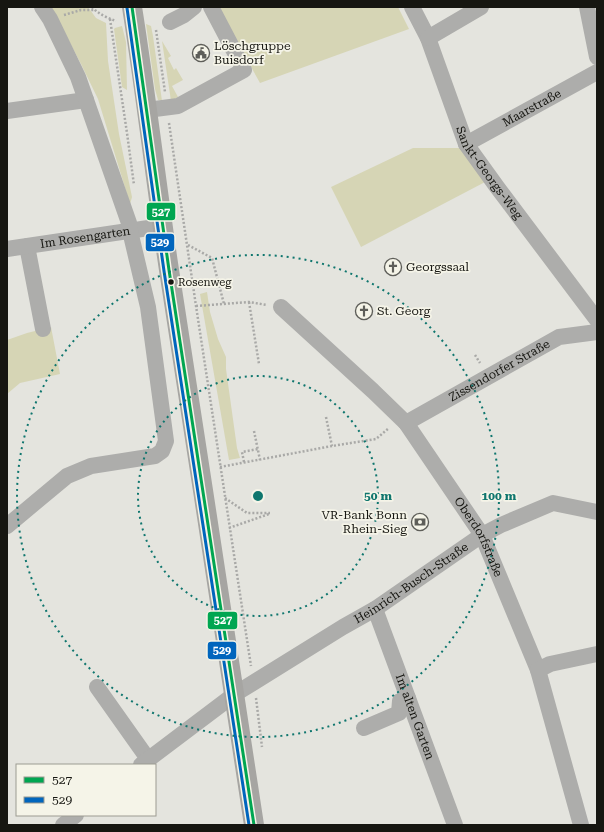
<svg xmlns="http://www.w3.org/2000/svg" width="604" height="832" viewBox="0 0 604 832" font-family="'Roboto Serif',serif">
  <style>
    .green { fill: #d6d5b5 }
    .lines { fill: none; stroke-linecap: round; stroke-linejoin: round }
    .path { stroke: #a9a9a7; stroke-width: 2.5; stroke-dasharray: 2 2; stroke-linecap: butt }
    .minor { stroke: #adadab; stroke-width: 16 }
    .major { stroke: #a6a5a2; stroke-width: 20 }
    .bus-1-casing { stroke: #f5f4e8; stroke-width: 6 }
    .bus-2-casing { stroke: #f5f4e8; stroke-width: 6 }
    .bus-1 { stroke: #00a651; stroke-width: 3 }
    .bus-2 { stroke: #0065bd; stroke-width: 3 }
    .ring { fill: none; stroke: #0f766e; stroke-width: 2; stroke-dasharray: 2 4 }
    .bus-dot { fill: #161611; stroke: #f5f4e8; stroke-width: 1.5 }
    .labels { text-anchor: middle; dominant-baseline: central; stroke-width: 3.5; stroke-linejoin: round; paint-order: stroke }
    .bus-label { font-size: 11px; fill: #161611; stroke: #f5f4e8; text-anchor: start }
    .poi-label { font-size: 12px; fill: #161611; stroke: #f5f4e8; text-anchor: start }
    .street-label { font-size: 12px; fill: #161611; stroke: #f5f4e8 }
    .centre { fill: #0f766e; stroke: #f5f4e8; stroke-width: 2 }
    .ring-label { font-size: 12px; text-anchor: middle; font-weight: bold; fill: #0f766e; stroke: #f5f4e8; stroke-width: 3.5; stroke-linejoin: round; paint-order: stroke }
    .line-badge { stroke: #f5f4e8; stroke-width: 1.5 }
    .badge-label { font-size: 11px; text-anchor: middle; font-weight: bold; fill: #fff }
  </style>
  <rect width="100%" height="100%" fill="#e4e4de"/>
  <path class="green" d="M51 7H88L96 18 106 23 108 61 119 134 132 197 130 204 98 99 81 64Z
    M218 7H398L409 29 260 83Z
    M146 24 151 26 153 36 162 101 158 100 155 89Z
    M122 26 126 42 127 90 122 87 114 29 115 28Z
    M162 41 171 56 168 58 174 70 176 68 183 80 172 86 178 97 171 101Z
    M413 148H460L487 181 361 247 331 187Z
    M207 292 210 312 218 339 226 357V369L237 448 240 458 229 460 200 294Z
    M51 327 60 374 20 383 7 394V340L27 333Z"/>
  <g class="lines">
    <path class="path" d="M92 7C98 14 108 18 116 21
      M64 15 81 10H95
      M110 19 127 133 134 185
      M156 30 165 92
      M169 123 196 306 251 666
      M188 245 212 258 224 304
      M249 302 259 364
      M196 306 249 302 267 305
      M475 355 480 363
      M326 417 332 446
      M254 431 260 460
      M244 462 242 452 258 449
      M220 467 332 446 376 439 389 428
      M225 498 247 513H270
      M229 528 269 514
      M256 698 262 747"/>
    <g class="minor">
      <path id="s1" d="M412 7 428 38 466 144 497 187 597 320"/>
      <path d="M587 7 597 57"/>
      <path d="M170 22 184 15 194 7"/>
      <path d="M428 38 481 7"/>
      <path d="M147 110 178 106 244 70 211 7"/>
      <path d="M7 111 86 100"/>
      <path id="s2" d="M466 144 597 72"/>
      <path d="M27 246 43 329"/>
      <path id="s3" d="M7 249 162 226"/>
      <path id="s4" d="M281 307 373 391 406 423 482 535 538 670 581 825"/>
      <path id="s5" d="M406 423 559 337 597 332"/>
      <path d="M7 526 67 476 91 466 155 456 162 451 166 441 148 307 130 231 129 223 78 77 50 19 42 7"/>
      <path id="s6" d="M375 609 455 825"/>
      <path d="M538 670 550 664 597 654"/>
      <path d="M97 687 148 759"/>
      <path d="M364 728 399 713 400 701 408 698"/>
      <path id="s7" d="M141 765 235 694 343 627 375 609 482 535 501 525 553 503 597 512"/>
      <path d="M63 825 76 815"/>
    </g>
    <path class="major" d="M132 7C146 95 156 183 169 270 197 455 227 640 254 825"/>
    <g class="bus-1-casing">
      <path id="bus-1" d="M132 7 169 270 254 825"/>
    </g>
    <g class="bus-2-casing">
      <path id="bus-2" d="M127 8 164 271 249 825"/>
    </g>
    <use href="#bus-1" class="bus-1"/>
    <use href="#bus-2" class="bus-2"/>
  </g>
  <g class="ring">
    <circle cx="258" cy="496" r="120"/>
    <circle cx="258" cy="496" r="241"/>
  </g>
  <defs>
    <g id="civic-ring" transform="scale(0.9)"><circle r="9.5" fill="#f5f4e8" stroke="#5e5e59" stroke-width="1.5"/><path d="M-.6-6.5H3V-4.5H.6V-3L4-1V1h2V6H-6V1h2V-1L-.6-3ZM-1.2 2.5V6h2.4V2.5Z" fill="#5e5e59"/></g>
    <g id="church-ring" transform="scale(0.9)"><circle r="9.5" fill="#f5f4e8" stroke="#5e5e59" stroke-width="1.5"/><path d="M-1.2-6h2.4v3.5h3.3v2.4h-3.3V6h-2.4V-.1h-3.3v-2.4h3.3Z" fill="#5e5e59"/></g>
    <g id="bank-ring" transform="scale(0.9)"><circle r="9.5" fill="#f5f4e8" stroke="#5e5e59" stroke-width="1.5"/><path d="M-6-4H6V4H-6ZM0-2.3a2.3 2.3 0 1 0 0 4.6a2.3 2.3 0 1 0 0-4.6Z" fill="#5e5e59"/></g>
  </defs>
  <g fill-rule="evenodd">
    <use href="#civic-ring" x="201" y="53"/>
    <use href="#church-ring" x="393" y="267"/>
    <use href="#church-ring" x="364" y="311"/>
    <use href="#bank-ring" x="420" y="522"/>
  </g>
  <circle class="bus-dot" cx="171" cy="282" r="3.5"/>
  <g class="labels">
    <g class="bus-label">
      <text x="178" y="282">Rosenweg</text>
    </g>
    <g class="poi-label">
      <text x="214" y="46">Löschgruppe<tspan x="214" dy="14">Buisdorf</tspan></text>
      <text x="406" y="267">Georgssaal</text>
      <text x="377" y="311">St. Georg</text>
      <text x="407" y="515" text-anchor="end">VR-Bank Bonn<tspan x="407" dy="14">Rhein-Sieg</tspan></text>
    </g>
    <g class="street-label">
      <text stroke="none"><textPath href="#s2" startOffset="75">Maarstraße</textPath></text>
      <text stroke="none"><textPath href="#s1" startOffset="184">Sankt-Georgs-Weg</textPath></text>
      <text stroke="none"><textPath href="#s3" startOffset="79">Im Rosengarten</textPath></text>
      <text stroke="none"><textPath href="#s5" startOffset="107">Zissendorfer Straße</textPath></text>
      <text stroke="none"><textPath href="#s4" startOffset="306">Oberdorfstraße</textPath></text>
      <text stroke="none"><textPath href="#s7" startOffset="326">Heinrich-Busch-Straße</textPath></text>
      <text stroke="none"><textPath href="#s6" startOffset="115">Im alten Garten</textPath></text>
    </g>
  </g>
  <circle cx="258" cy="496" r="6" class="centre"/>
  <g class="ring-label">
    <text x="378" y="500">50 m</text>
    <text x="499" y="500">100 m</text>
  </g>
  <g class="line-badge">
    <rect x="146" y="202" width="30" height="19" rx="4" fill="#00a651"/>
    <rect x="145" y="233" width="30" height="19" rx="4" fill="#0065bd"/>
    <rect x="207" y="611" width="31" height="19" rx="4" fill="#00a651"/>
    <rect x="207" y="641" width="30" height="19" rx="4" fill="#0065bd"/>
  </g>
  <g class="badge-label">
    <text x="161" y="216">527</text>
    <text x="160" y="246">529</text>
    <text x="223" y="624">527</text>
    <text x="222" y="654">529</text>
  </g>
  <rect width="604" height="832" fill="none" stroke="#161611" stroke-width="16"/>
  <rect x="16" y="764" width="140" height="52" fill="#f5f4e8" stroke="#9c9b92"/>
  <rect x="24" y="777" width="20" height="6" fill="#00a651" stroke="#9c9b92"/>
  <text x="52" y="784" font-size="12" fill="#161611">527</text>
  <rect x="24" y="797" width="20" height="6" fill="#0065bd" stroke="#9c9b92"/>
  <text x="52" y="804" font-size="12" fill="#161611">529</text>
</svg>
